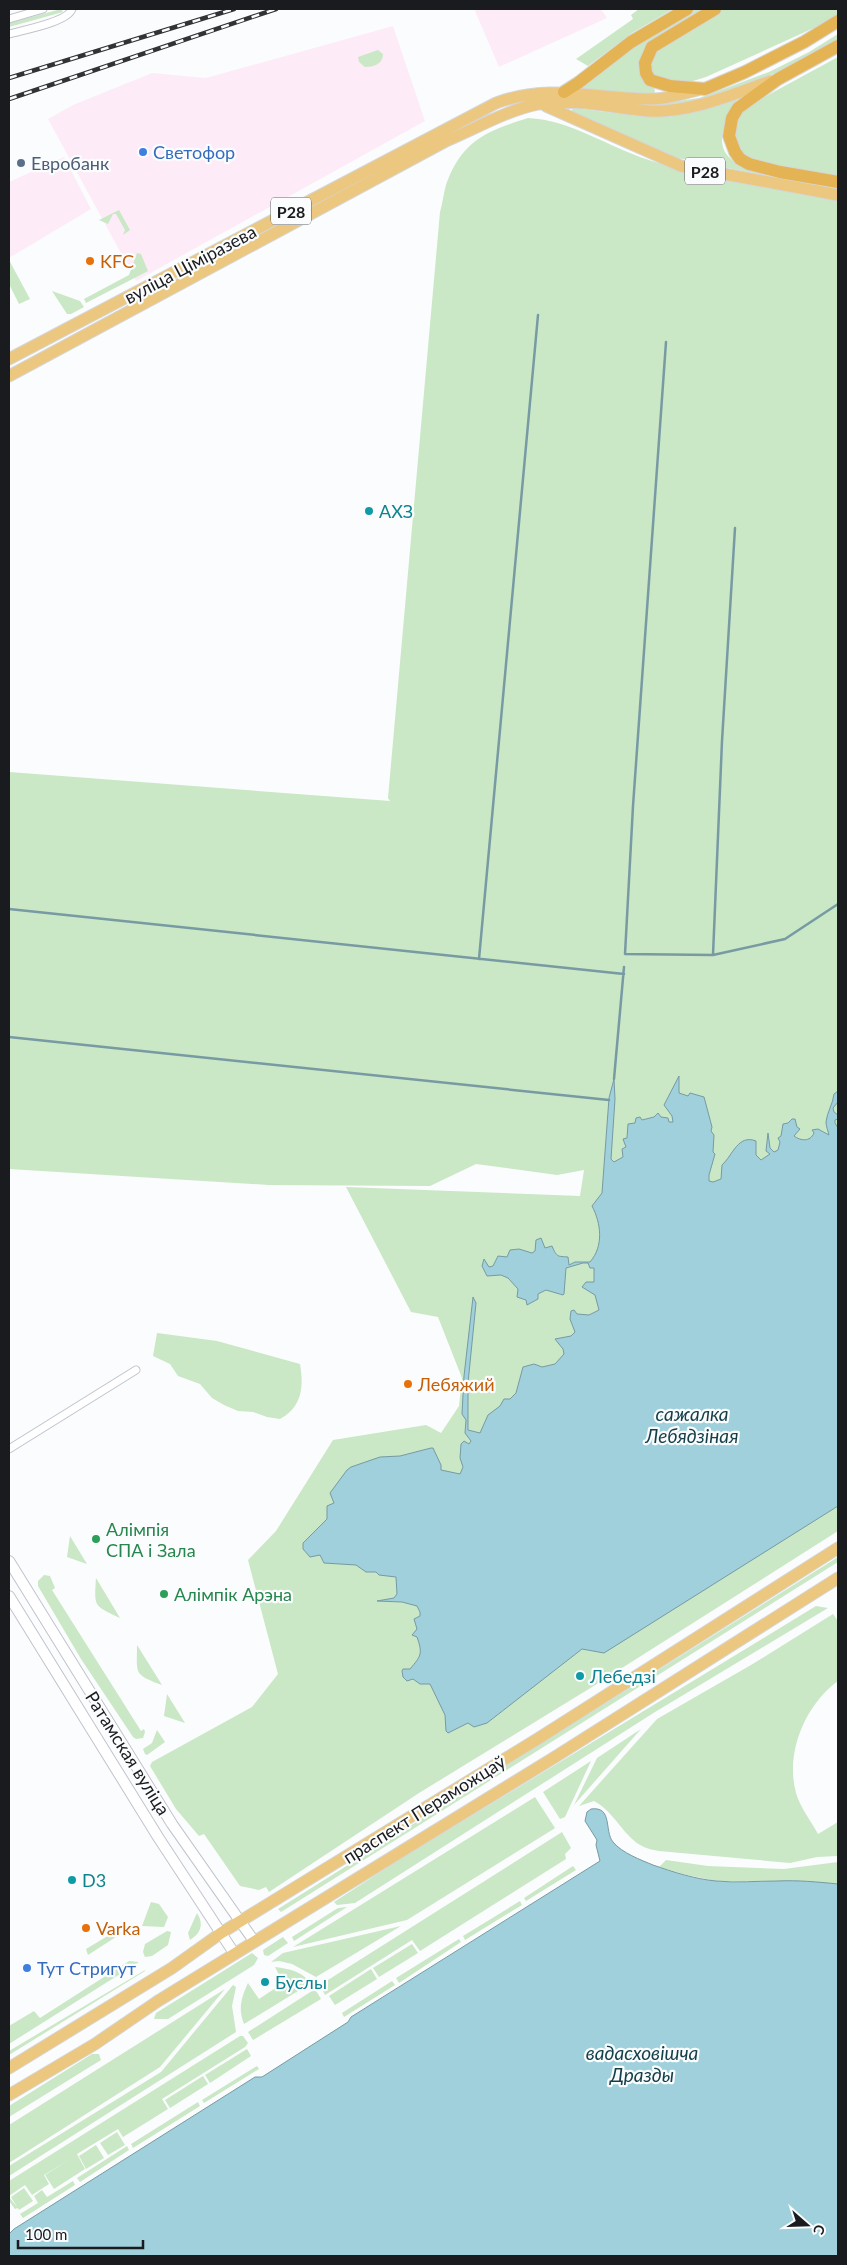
<svg xmlns="http://www.w3.org/2000/svg" width="847" height="2265" viewBox="0 0 847 2265" font-family="Lato,sans-serif">
  <style>
    .commercial { fill: #fdecf7 }
    .green { fill: #cae7c6 }
    .water { fill: #9fd0dc; stroke: #779aa3 }
    .lines { fill: none; stroke-linecap: round; stroke-linejoin: round }
    .stream { stroke: #779aa3; stroke-width: 2.5 }
    .minor-casing { stroke: #c1c4cd; stroke-width: 9 }
    .secondary-casing { stroke: #c1c4cd; stroke-width: 12 }
    .primary-casing { stroke: #d6d6d6; stroke-width: 13 }
    .trunk-casing { stroke: #d6d6d6; stroke-width: 14 }
    .minor { stroke: #fff; stroke-width: 7 }
    .secondary { stroke: #fff; stroke-width: 10 }
    .primary { stroke: #ebc77f; stroke-width: 11 }
    .trunk { stroke: #e4b454; stroke-width: 12 }
    .rail-casing { stroke: #313336; stroke-width: 4.5 }
    .rail { stroke: #fbfcfd; stroke-width: 2.5; stroke-dasharray: 8; stroke-linecap: butt }
    .shop-dot { fill: #3f7fe0; stroke: #fbfcfd; stroke-width: 2 }
    .service-dot { fill: #5c6f8a; stroke: #fbfcfd; stroke-width: 2 }
    .food-dot { fill: #e8710a; stroke: #fbfcfd; stroke-width: 2 }
    .culture-dot { fill: #0f9aa8; stroke: #fbfcfd; stroke-width: 2 }
    .leisure-dot { fill: #2e9e5b; stroke: #fbfcfd; stroke-width: 2 }
    .labels { text-anchor: middle; dominant-baseline: central; stroke-width: 4.5; stroke-linejoin: round; paint-order: stroke }
    .shield { fill: #fbfcfd; stroke: #5d5e61; stroke-width: 1 }
    .shield-label { font-size: 16px; font-weight: bold; fill: #191b1e }
    .shop-label { font-size: 18px; fill: #366cbe; stroke: #fbfcfd; text-anchor: start }
    .service-label { font-size: 18px; fill: #4e5e75; stroke: #fbfcfd; text-anchor: start }
    .food-label { font-size: 18px; fill: #c56008; stroke: #fbfcfd; text-anchor: start }
    .street-label { font-size: 18px; fill: #191b1e; stroke: #fbfcfd }
    .culture-label { font-size: 18px; fill: #0d838f; stroke: #fbfcfd; text-anchor: start }
    .leisure-label { font-size: 18px; fill: #27864d; stroke: #fbfcfd; text-anchor: start }
    .water-label { font-size: 19px; font-style: italic; fill: #133f49; stroke: #fbfcfd }
  </style>
  <rect width="100%" height="100%" fill="#fbfcfd"/>
  <path class="commercial" d="M479 9H601L607 18 499 67 475 11Z
    M393 26 425 121 136 281 48 119 73 105 152 73 206 78Z
    M64 157 91 209 9 258V182Z"/>
  <path class="green" d="M61 9 63 12 9 27V23Z
    M639 9H673L632 33 588 66 576 59 633 19 631 15Z
    M696 9H706L645 47 640 59V70L655 90 654 94 577 89 632 47Z
    M720 9H838V17L706 77 683 84 654 77 648 65 652 52Z
    M838 34V39C784 72 721 101 656 106L655 104 699 98 718 91 769 72 809 52Z
    M378 50 383 54C383 64 374 67 365 67L359 62 358 57Z
    M838 57V176L747 159 736 144 734 127 744 108Z
    M737 99C730 112 717 133 724 150 735 176 812 183 838 188V190L678 158 658 151 571 112 573 108 647 117H669Z
    M528 118C571 120 608 147 649 160 710 180 775 188 838 199V1531L592 1687 419 1793 269 1892 266 1887 259 1890 240 1886 204 1834 199 1836 176 1809 150 1766 152 1762 252 1707 278 1674 248 1560 276 1531 333 1440 426 1425 441 1433 459 1406 462 1378 438 1317 411 1312 346 1187 580 1196 584 1170 557 1175 476 1164 430 1186 269 1185 9 1169V772L390 801 388 798 440 212C443 202 444 190 447 182 463 140 487 131 528 118Z
    M119 210 130 230 123 235 125 230 116 214H113L108 224 99 220Z
    M137 253 141 254 148 271 86 303 84 299 129 275Z
    M9 260 30 299 19 304 9 284Z
    M52 291 80 301 84 307 71 314H67Z
    M157 1333 217 1341 300 1364C304 1387 302 1407 280 1419L267 1417 253 1412 238 1411 224 1405 212 1398 200 1384 178 1376 170 1364 153 1356Z
    M70 1536 87 1564 67 1557Z
    M838 1557V1562L281 1912 278 1909Z
    M44 1575 50 1576 55 1588 52 1590 141 1731 144 1729 145 1732 143 1738 136 1739 133 1737 81 1659 38 1586V1581Z
    M96 1578 120 1618C94 1605 94 1608 96 1578Z
    M816 1606 828 1608 655 1712 355 1903 337 1905 334 1902 394 1863Z
    M833 1614 838 1621V1681C805 1705 785 1753 796 1793 800 1807 811 1821 818 1834L838 1822V1856L817 1857 790 1863 659 1851C654 1850 648 1849 644 1847 624 1838 615 1812 594 1801L579 1806 657 1719 751 1665Z
    M137 1645 162 1685C133 1674 137 1674 137 1645Z
    M167 1694 185 1723 164 1716Z
    M641 1729 574 1805 597 1758Z
    M157 1730 165 1742 147 1755 145 1754 143 1749 152 1743Z
    M591 1761 565 1817 560 1819 543 1792Z
    M535 1797 555 1828 552 1830 407 1920 293 1947Z
    M562 1832 571 1848 565 1854 566 1859 420 1951 412 1940 325 1995 320 1985Z
    M666 1860 708 1866 784 1869 838 1862V1884L800 1881H716L687 1875 659 1867Z
    M573 1866 576 1870 526 1901 524 1898Z
    M520 1901 522 1905 465 1940 463 1936Z
    M151 1902 159 1904 168 1917 164 1927 142 1926Z
    M347 1907 294 1941 292 1937 338 1908Z
    M197 1913C204 1924 201 1933 190 1940L188 1933Z
    M401 1926 316 1977 292 1964 279 1961 271 1962 283 1953Z
    M116 1931 122 1933 88 1955 86 1949Z
    M167 1931 171 1932 168 1945 152 1956 145 1957 143 1952 145 1944Z
    M283 1937 288 1943 268 1956 264 1955 263 1950Z
    M459 1939 461 1942 399 1983 396 1978Z
    M412 1944 418 1953 379 1977 373 1968Z
    M252 1953 258 1958 254 1965 168 2019H154L156 2013Z
    M129 1961 139 1962 9 2044V2026L34 2011 40 2018Z
    M275 1967C290 1969 301 1971 311 1983L244 2024C238 2009 241 1998 248 1983L259 1999 283 1983Z
    M371 1969 377 1979 335 2005 329 1996Z
    M145 1970V1971L9 2055V2051Z
    M392 1981 395 1985 344 2017 342 2013Z
    M233 1985 236 1987 232 2006 236 2032 9 2176V2166L161 2072Z
    M225 1989 160 2067 9 2163V2125Z
    M315 1989 321 1999 253 2040 248 2032Z
    M240 2036H243L248 2043 245 2047 162 2099 168 2109 123 2137 118 2129 77 2154 85 2169 54 2189 45 2175 70 2159 44 2175 49 2184 32 2195 25 2185 9 2196V2181Z
    M247 2049 251 2056 210 2083 205 2075Z
    M92 2054H99L101 2060 9 2117V2106Z
    M257 2066 259 2069 204 2103 202 2100Z
    M203 2076 208 2084 170 2108 165 2100Z
    M198 2102 200 2106 133 2148 131 2144Z
    M117 2132 125 2145 108 2155 100 2143Z
    M96 2145 104 2158 86 2169 79 2156Z
    M127 2146 129 2150 80 2182 77 2178Z
    M73 2181 75 2185 23 2218 20 2214 38 2203 34 2196 42 2190 47 2197Z
    M24 2188 33 2201 19 2210 18 2208 15 2209 9 2201V2197L17 2207 11 2197Z"/>
  <path class="water" d="M679 1076V1093L688 1096 690 1093 704 1097 712 1127 711 1131 714 1135 713 1152 715 1154 709 1175V1181L713 1182 721 1179 722 1165C733 1155 738 1134 756 1141V1155L761 1160 770 1154 766 1151 768 1133 770 1148 774 1152 778 1150 780 1142 778 1138 781 1136 783 1124 788 1123 792 1119H795L797 1127 800 1129 794 1136C801 1141 810 1142 814 1133L812 1130 818 1129 829 1135C828 1131 826 1126 826 1122 827 1112 833 1104 834 1094L838 1091V1102L833 1108 834 1112 838 1115V1119L835 1120V1123L838 1128V1506L604 1653 582 1649 487 1723 474 1727 468 1723 448 1733 446 1731 445 1715 430 1684H420L413 1679 407 1681 403 1677 402 1671 403 1669H410C421 1656 423 1654 417 1637L412 1635 417 1629 414 1619 420 1616V1612L417 1606 402 1602 377 1601 394 1598 397 1594 396 1577 379 1575 376 1572H366L356 1565 324 1563 320 1555 310 1557 303 1549V1543L327 1519V1506L334 1503 330 1493 347 1470 351 1467 380 1457 400 1456 431 1448H433L441 1465V1470L460 1474 463 1467 460 1458 461 1444 464 1441 469 1444 471 1441 465 1433 466 1420 462 1414 464 1376 473 1297 476 1303 468 1383V1430L480 1433 488 1415 500 1406 504 1399H510L516 1393 523 1367 534 1364 542 1367 555 1364 564 1354 563 1349 555 1339 571 1336 575 1332 570 1319 571 1311 574 1310 577 1314 589 1315 599 1310 595 1295 582 1287 586 1282H594V1268H590L588 1263H583L566 1268 564 1294 563 1295 546 1290 538 1294V1299L527 1305 526 1300 517 1297 518 1289 508 1278 501 1275 487 1276 482 1266 484 1259 489 1267 493 1266 498 1256 507 1257 510 1250 519 1249 532 1253 535 1251 536 1240 541 1238 545 1248 552 1246C557 1258 558 1256 568 1257L569 1265 575 1262H590C604 1246 601 1223 592 1206L602 1193 609 1098 614 1079 615 1099 611 1159 614 1162 623 1157 622 1149 626 1147 623 1139 627 1138 628 1124 635 1123 636 1118 640 1117 642 1120 654 1117 658 1113 661 1117 668 1118 669 1122H673L672 1116 664 1105Z
    M591 1809C613 1806 604 1831 613 1842 622 1853 641 1860 653 1865 673 1872 695 1879 716 1881 736 1883 757 1881 777 1881 798 1880 818 1882 838 1884V2256H9V2234L14 2229 255 2077H262L348 2022 351 2017 600 1861 596 1845 597 1840 585 1821 587 1812Z"/>
  <g class="lines">
    <path class="stream" d="M666 342 633 806 625 954 713 955 785 939 838 904
      M9 909 624 974
      M713 955 722 741 735 528
      M479 959 538 315
      M9 1037 609 1100
      M614 1079 624 967"/>
    <g class="minor-casing">
      <path id="minor" d="M9 19 43 9
        M9 34C23 30 68 22 72 9
        M9 1449 136 1370"/>
    </g>
    <g class="secondary-casing">
      <path id="secondary" d="M9 1561 172 1824 254 1941
        M9 1596 158 1837 234 1953"/>
    </g>
    <g class="primary-casing">
      <path id="primary" d="M546 106 681 166 838 195
        M9 359 496 103C550 83 598 99 653 99 668 99 684 93 698 90
        M9 376 446 141C477 128 505 111 538 104 575 98 613 108 649 111 690 113 733 94 771 81
        M9 2068 172 1968 221 1933 539 1738 838 1548
        M9 2095 95 2044 158 2001 555 1757 838 1578"/>
    </g>
    <g class="trunk-casing">
      <path id="trunk" d="M715 9 652 47 645 63 646 73 650 80 670 86 705 89 745 72 804 42 838 21
        M838 46 778 79 738 108 732 118 729 136 735 152 740 159 749 164 780 172 838 182
        M564 92 578 83 631 42 687 9"/>
    </g>
    <use href="#minor" class="minor"/>
    <use href="#secondary" class="secondary"/>
    <use href="#primary" class="primary"/>
    <use href="#trunk" class="trunk"/>
    <g class="rail-casing">
      <path id="rail" d="M9 78 234 9
        M9 99 276 9"/>
    </g>
    <use href="#rail" class="rail"/>
  </g>
  <g class="shop-dot">
    <circle cx="143" cy="152" r="5"/>
    <circle cx="27" cy="1968" r="5"/>
  </g>
  <circle class="service-dot" cx="21" cy="163" r="5"/>
  <g class="food-dot">
    <circle cx="90" cy="261" r="5"/>
    <circle cx="408" cy="1384" r="5"/>
    <circle cx="86" cy="1928" r="5"/>
  </g>
  <g class="culture-dot">
    <circle cx="369" cy="511" r="5"/>
    <circle cx="580" cy="1676" r="5"/>
    <circle cx="72" cy="1880" r="5"/>
    <circle cx="265" cy="1982" r="5"/>
  </g>
  <g class="leisure-dot">
    <circle cx="96" cy="1539" r="5"/>
    <circle cx="164" cy="1594" r="5"/>
  </g>
  <g class="labels">
    <g class="shield">
      <rect x="685" y="157.5" width="40" height="27" rx="4"/>
      <rect x="271" y="197.5" width="40" height="27" rx="4"/>
    </g>
    <g class="shield-label">
      <text x="705" y="171">Р28</text>
      <text x="291" y="211">Р28</text>
    </g>
    <g class="shop-label">
      <text x="153" y="152">Светофор</text>
      <text x="37" y="1968">Тут Стригут</text>
    </g>
    <g class="service-label">
      <text x="31" y="163">Евробанк</text>
    </g>
    <g class="food-label">
      <text x="100" y="261">KFC</text>
      <text x="418" y="1384">Лебяжий</text>
      <text x="96" y="1928">Varka</text>
    </g>
    <g class="street-label">
      <text transform="translate(190 264) rotate(-28)">вуліца Ціміразева</text>
      <text transform="translate(128 1753) rotate(58)">Ратамская вуліца</text>
      <text transform="translate(424 1809) rotate(-32)">праспект Пераможцаў</text>
    </g>
    <g class="culture-label">
      <text x="379" y="511">АХЗ</text>
      <text x="590" y="1676">Лебедзі</text>
      <text x="82" y="1880">D3</text>
      <text x="275" y="1982">Буслы</text>
    </g>
    <g class="leisure-label">
      <text x="106" y="1529">Алімпія<tspan x="106" dy="21">СПА і Зала</tspan></text>
      <text x="174" y="1594">Алімпік Арэна</text>
    </g>
    <g class="water-label">
      <text x="692" y="1413">сажалка<tspan x="692" dy="22">Лебядзіная</tspan></text>
      <text x="642" y="2052">вадасховішча<tspan x="642" dy="22">Дразды</tspan></text>
    </g>
  </g>
  <rect width="847" height="2265" fill="none" stroke="#191b1e" stroke-width="20"/>
  <g transform="translate(807 2225) rotate(110)" stroke="#fbfcfd" stroke-width="4" paint-order="stroke">
  <path d="M0-4L9 19L0 12L-9 19Z" fill="#191b1e"/>
  <text y="-8" font-size="14" font-weight="bold" text-anchor="middle" fill="#191b1e">С</text>
  </g>
  <path d="M18 2240v8h125v-8" fill="none" stroke="#191b1e" stroke-width="2.5"/>
  <text x="25" y="2240" font-size="15" fill="#191b1e" stroke="#fbfcfd" stroke-width="4" paint-order="stroke">100 m</text>
</svg>
